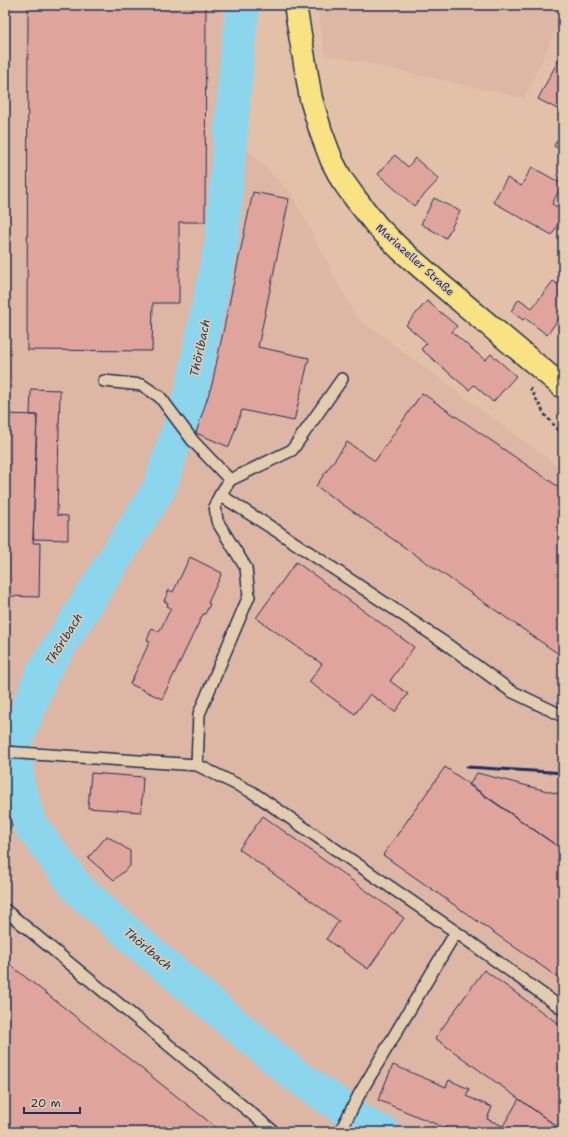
<svg xmlns="http://www.w3.org/2000/svg" width="568" height="1137" viewBox="0 0 568 1137" font-family="'Shantell Sans',sans-serif">
  <style>
    .built { fill: #ddb6a4 }
    .lines { fill: none; stroke-linecap: round; stroke-linejoin: round }
    .river { stroke: #8cd6ed; stroke-width: 34 }
    .building { fill: #dfa59d; stroke: #1b2f5e }
    .service-casing { stroke: #1b2f5e; stroke-width: 14 }
    .primary-casing { stroke: #1b2f5e; stroke-width: 25 }
    .path { stroke: #1b2f5e; stroke-width: 2.5; stroke-dasharray: 3 3; stroke-linecap: butt }
    .service { stroke: #e3cdac; stroke-width: 11 }
    .primary { stroke: #f8e281; stroke-width: 22 }
    .rail { stroke: #1b2f5e; stroke-width: 3 }
    .labels { text-anchor: middle; dominant-baseline: central; stroke-width: 3; stroke-linejoin: round; paint-order: stroke }
    .street-label { font-size: 11px; fill: #1b2f5e; stroke: #e3cdac }
    .water-label { font-size: 12px; font-style: italic; fill: #26406c; stroke: #e3cdac }
  </style>
  <rect width="100%" height="100%" fill="#e2c1a8"/>
  <filter id="ink" filterUnits="userSpaceOnUse"><feTurbulence type="fractalNoise" baseFrequency=".025" numOctaves="2"/><feDisplacementMap in="SourceGraphic" scale="8" xChannelSelector="R" yChannelSelector="G"/><feConvolveMatrix kernelMatrix="1 2 1 2 8 2 1 2 1" color-interpolation-filters="sRGB"/></filter>
  <g filter="url(#ink)">
    <path class="built" d="M5 5H222L239 142 291 193 355 316 563 470V1132H5Z
      M317 5H563V15L524 98 325 54Z"/>
    <g class="lines">
      <path class="river" d="M243 5 238 47 222 240 192 389 159 489 43 672 16 740 17 781 29 823 79 890 148 951 295 1075 372 1128 383 1132"/>
    </g>
    <path class="building" d="M28 5H206L205 222H179V303H153L152 351 27 350Z
      M563 51V112L538 99Z
      M563 129V151L554 146Z
      M395 155 408 167 415 158 439 179 414 206 378 174Z
      M532 167 562 184 552 204 563 210V215L552 235 493 202 507 178 521 186Z
      M253 192 289 199 258 347 309 358 294 421 242 410 229 447 196 433 212 384Z
      M434 198 460 211 446 238 421 224Z
      M553 281 563 288V313L547 335 525 318 523 320 511 311 519 299 532 308Z
      M427 301 457 326 452 332 485 360 491 354 516 376 493 402 474 385 469 390 421 349 427 343 406 325Z
      M31 389 60 390 57 515 68 516V540L33 539 37 415H30Z
      M422 393 563 490V657L316 486 347 442 375 461Z
      M5 414 37 415 33 543H40L39 597 5 596Z
      M190 557 222 573 208 603 210 604 205 614H203L162 699 130 684 150 641 147 640 152 628 159 632 171 608 167 606 168 603 164 601 169 590 173 592Z
      M296 562 414 647 390 681 408 694 395 712 370 694 355 714 309 682 322 664 256 618Z
      M5 638H6V681H5Z
      M445 767 563 850V981L383 855Z
      M91 773 143 777 141 812 88 808Z
      M477 773 563 795V838L557 846 469 785Z
      M5 792 12 827 5 829Z
      M263 816 404 918 368 969 326 939 339 921 239 849Z
      M107 836 130 851V866L114 880 88 858Z
      M5 961 222 1132H5Z
      M484 970 563 1027V1131L435 1038Z
      M393 1065 446 1087 449 1080 469 1089 466 1096 492 1107 487 1119 503 1126 519 1099 563 1131V1132H455L378 1100Z"/>
    <g class="lines">
      <g class="service-casing">
        <path id="service" d="M104 381 142 385 160 397 193 441 230 480
          M220 495 280 533 445 643 511 691 563 716
          M5 752 197 765 252 792 456 932 563 1009
          M197 765 199 714 249 596 246 568 217 521 215 505 220 495 230 480 292 450 342 379
          M5 910 274 1132
          M340 1132 360 1093 456 932"/>
      </g>
      <g class="primary-casing">
        <path id="primary" d="M295 5 311 99 321 132 332 161 342 180 355 198 377 226 400 249 440 284 563 387"/>
      </g>
      <path class="path" d="M530 388 545 415 563 435"/>
      <use href="#service" class="service"/>
      <use href="#primary" class="primary"/>
      <path class="rail" d="M467 767 550 772 563 773"/>
    </g>
  </g>
  <g class="labels">
    <g class="street-label">
      <text transform="translate(415 260) rotate(42)">Mariazeller Straße</text>
    </g>
    <g class="water-label">
      <text transform="translate(200 348) rotate(-78)">Thörlbach</text>
      <text transform="translate(64 639) rotate(-58)">Thörlbach</text>
      <text transform="translate(148 949) rotate(40)">Thörlbach</text>
    </g>
  </g>
  <rect width="568" height="1137" fill="none" stroke="#e3cdac" stroke-width="20"/>
  <rect x="10" y="10" width="548" height="1117" fill="none" stroke="#1b2f5e" stroke-width="1.5" filter="url(#ink)"/>
  <path d="M24 1107v6h56v-6" fill="none" stroke="#1b2f5e" stroke-width="2"/>
  <text x="30" y="1107" font-size="12" fill="#1b2f5e" stroke="#e3cdac" stroke-width="3" paint-order="stroke">20 m</text>
</svg>
